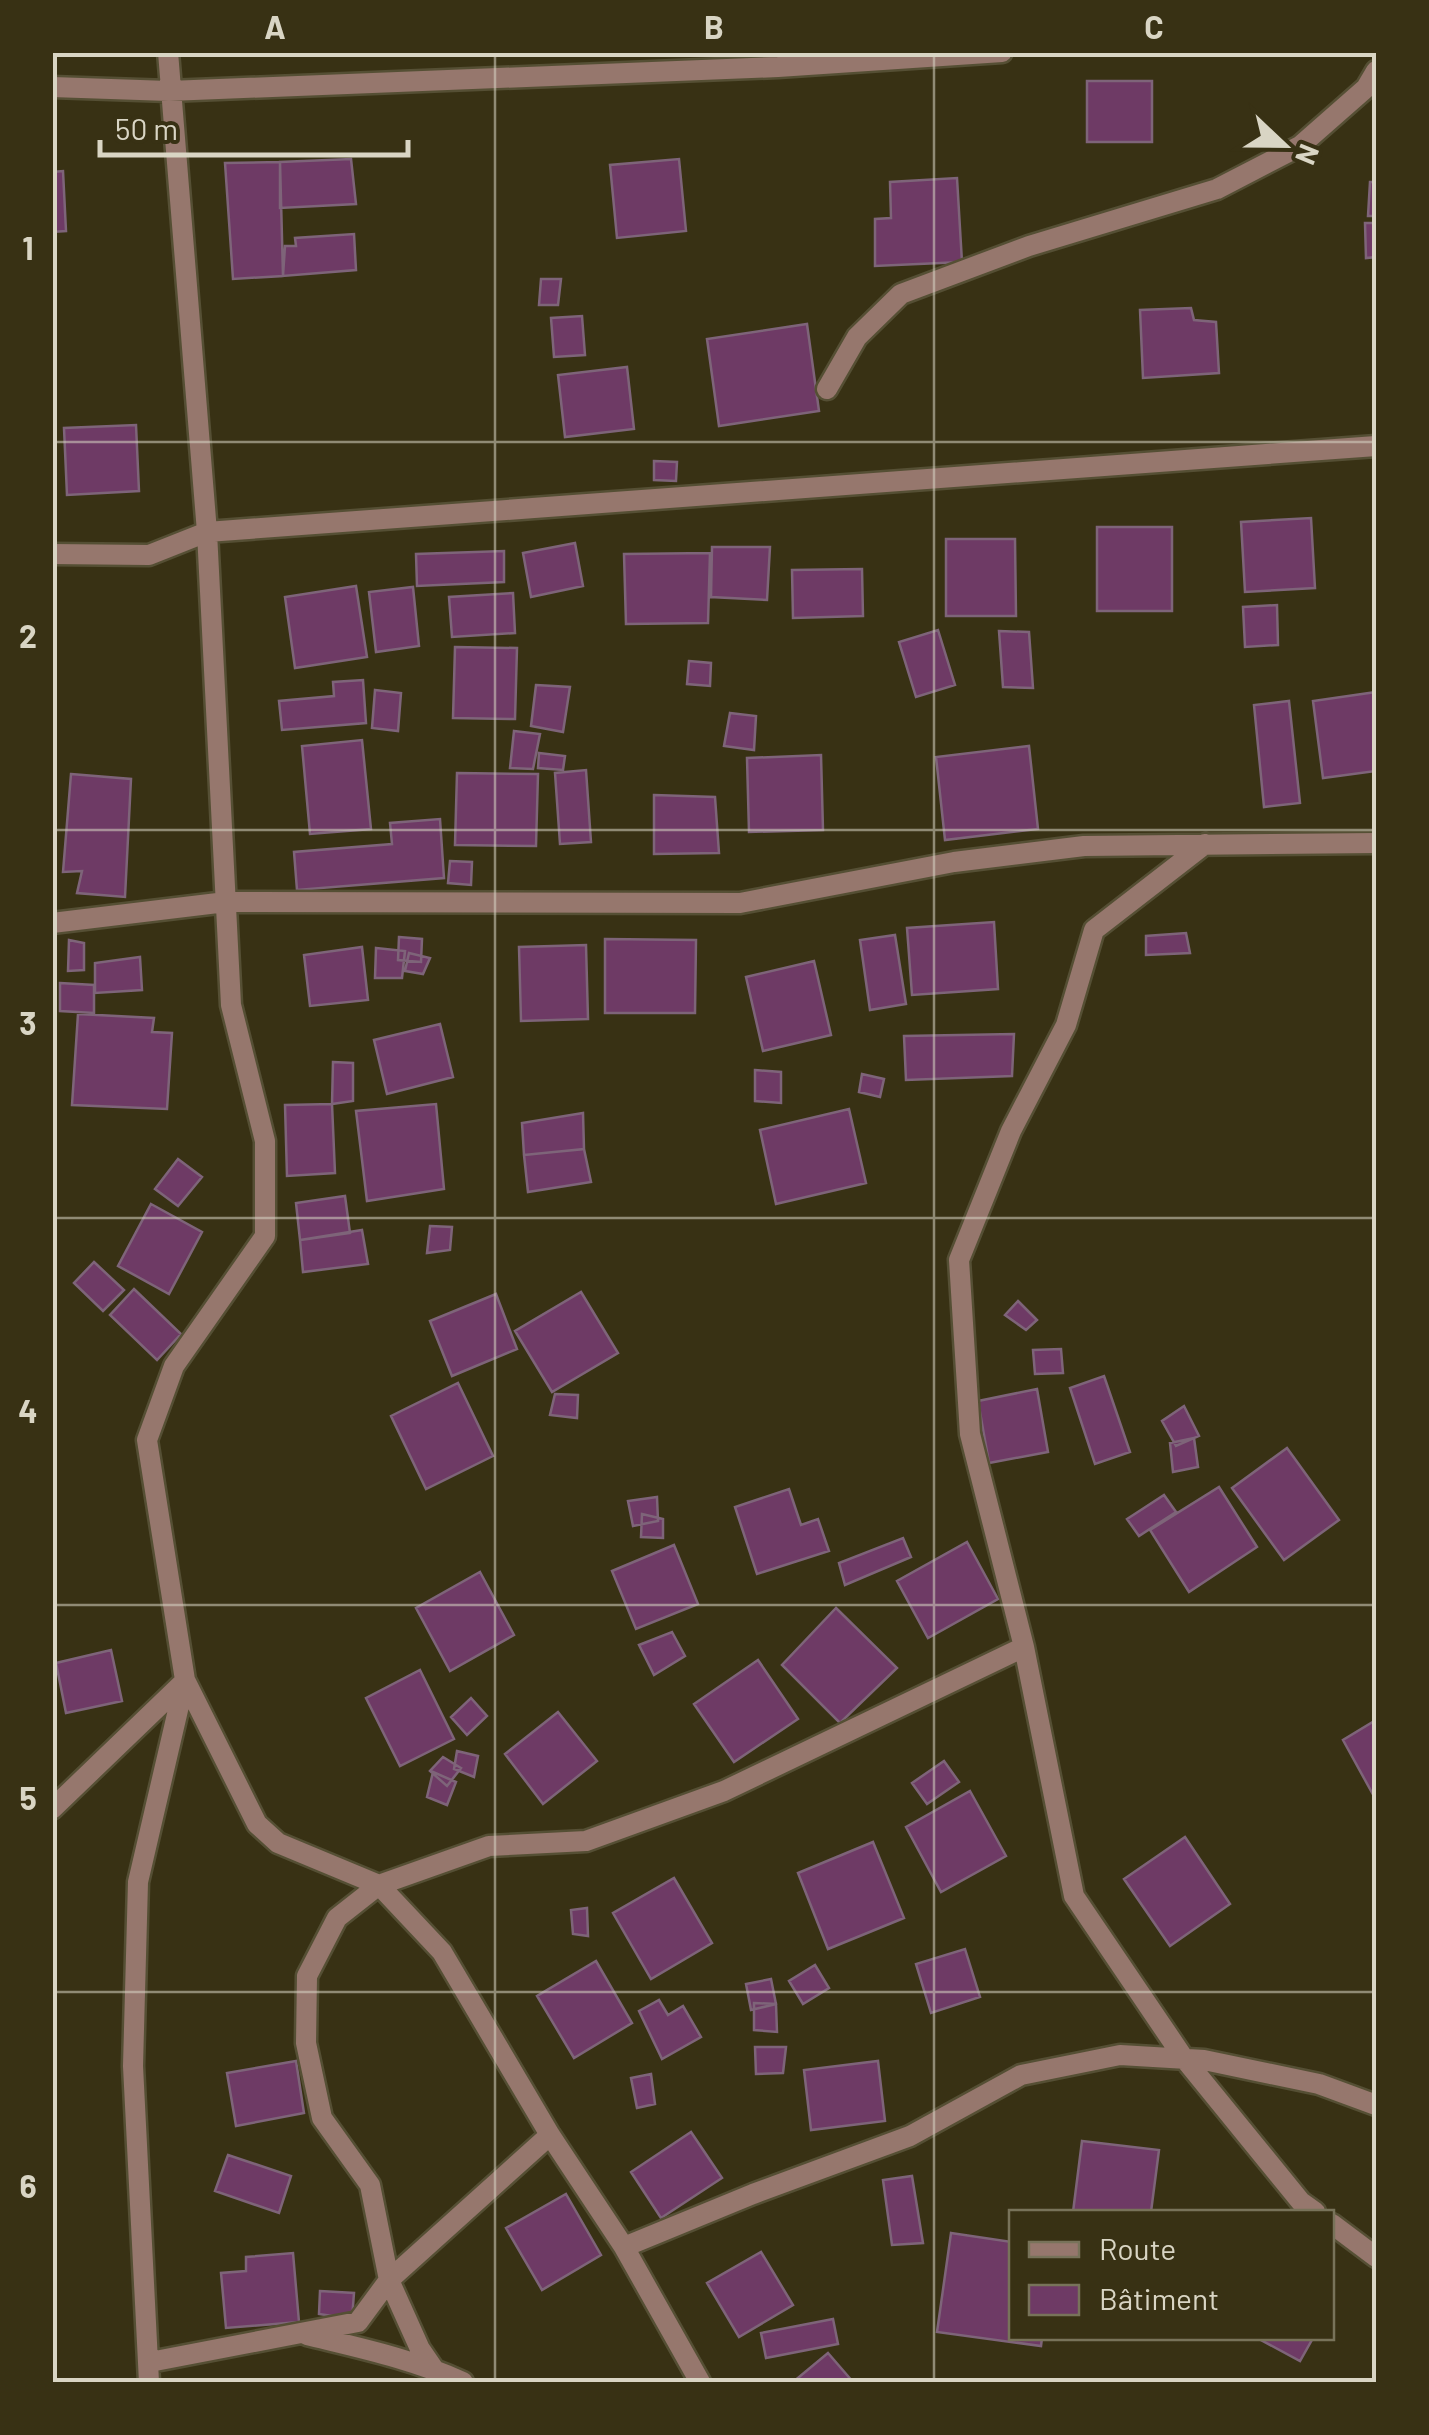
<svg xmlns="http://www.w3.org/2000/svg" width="1429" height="2435" viewBox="0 0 1429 2435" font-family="Barlow,sans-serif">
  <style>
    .building { fill: #6e3a65; stroke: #7e6479; stroke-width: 2.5 }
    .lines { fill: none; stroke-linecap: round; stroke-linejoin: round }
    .street-casing { stroke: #554f34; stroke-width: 25 }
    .street { stroke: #96776d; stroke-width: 20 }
    .grid { fill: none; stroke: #d9d5c4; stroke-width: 2.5; stroke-opacity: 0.55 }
    .neatline { fill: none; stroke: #d9d5c4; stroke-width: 4 }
    .grid-label { font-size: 32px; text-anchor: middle; font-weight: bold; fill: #d9d5c4 }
  </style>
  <rect width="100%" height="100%" fill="#383114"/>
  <path class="building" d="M1087 81H1152V142H1087Z
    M351 159 356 204 280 208V162Z
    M679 159 686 231 617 238 610 165Z
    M280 162 283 276 233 279 225 163Z
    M63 171 66 231 52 232V172Z
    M957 178 962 262 875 266V219L891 218 890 182Z
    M1370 182H1376V216H1368Z
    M1365 223H1376V257L1366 258Z
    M354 234 356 270 283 276 285 246H296L295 238Z
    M541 279H561L558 305H539Z
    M1191 308 1194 320 1216 322 1219 373 1143 378 1140 310Z
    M582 316 585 355 554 357 551 318Z
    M807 324 819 411 719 426 707 339Z
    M627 367 634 429 565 437 558 375Z
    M136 425 139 491 67 495 64 428Z
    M654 461 677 462 676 481 654 480Z
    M1311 518 1315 588 1245 592 1241 522Z
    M1097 527H1172V611H1097Z
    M946 539H1015L1016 616H946Z
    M575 543 583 586 531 597 523 553Z
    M712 547H770L767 600 711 597Z
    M504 551V582L417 586 416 554Z
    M710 553 708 623 626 624 624 554Z
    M862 569 863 616 793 618 792 570Z
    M356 586 367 657 295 668 285 597Z
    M413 587 419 646 376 652 369 592Z
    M513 593 515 633 452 637 449 597Z
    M1277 605 1278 645 1245 647 1243 607Z
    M938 630 955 685 916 697 899 642Z
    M999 631 1029 632 1033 688 1003 687Z
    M455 647 517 648 515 719 453 718Z
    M689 661 711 663 710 686 687 684Z
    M363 680 366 723 282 730 279 701 334 696 333 682Z
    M536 685 570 687 563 732 531 726Z
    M375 690 401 693 398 731 372 728Z
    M1376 692V771L1323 778 1313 701Z
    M1289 701 1300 803 1264 807 1254 705Z
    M730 713 756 716 754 750 724 746Z
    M514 731 540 734 533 769 510 768Z
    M362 740 371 829 310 834 302 746Z
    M1029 746 1038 829 945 840 936 757Z
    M539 753 565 756 563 770 538 768Z
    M821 755 823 830 749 832 747 758Z
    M586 770 591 842 560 844 555 773Z
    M457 773 538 774 536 846 455 845Z
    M71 774 131 779 125 897 77 893 82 871 63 872Z
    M654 795 715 797 719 853 654 854Z
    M440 819 444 878 297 890 294 852 392 844 390 823Z
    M450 861 472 862 471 885 448 883Z
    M994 922 998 989 912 995 907 928Z
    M1186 933 1190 953 1146 955V936Z
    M895 935 906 1004 870 1010 860 940Z
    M399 937 422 939 421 962 398 960Z
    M605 939 696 940 695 1013H605Z
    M69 940 84 943V970L68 971Z
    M586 945 588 1019 521 1021 519 947Z
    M362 947 368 1000 310 1006 304 955Z
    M376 948 405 951 402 978H375Z
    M409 953 430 958 423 974 405 971Z
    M140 957 142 990 95 993V963Z
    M814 961 831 1035 763 1051 746 977Z
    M60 983 94 985V1013L60 1011Z
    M78 1014 154 1018 152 1032 172 1033 167 1109 72 1105Z
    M440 1024 453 1077 387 1094 374 1040Z
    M1014 1034 1012 1076 906 1080 904 1036Z
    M333 1062 353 1063V1101L332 1104Z
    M755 1070 781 1072V1103L755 1101Z
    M862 1074 884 1079 880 1097 859 1092Z
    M332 1104 335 1173 287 1176 285 1105Z
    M436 1104 444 1189 367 1201 356 1111Z
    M849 1109 866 1183 776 1204 760 1130Z
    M583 1113 584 1149 524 1155 522 1123Z
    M584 1149 591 1182 528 1192 524 1155Z
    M178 1159 202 1177 178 1206 155 1189Z
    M345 1196 350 1233 300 1240 296 1203Z
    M151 1204 202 1232 169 1294 118 1266Z
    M430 1226 452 1227 450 1250 427 1253Z
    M362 1230 368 1264 303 1272 300 1240Z
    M94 1262 124 1290 103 1311 74 1283Z
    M134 1289 181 1334 157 1360 110 1315Z
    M581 1292 618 1353 552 1392 515 1331Z
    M496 1294 517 1349 452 1376 430 1321Z
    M1018 1301 1037 1320 1026 1330 1005 1315Z
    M1061 1349 1063 1373 1035 1374 1033 1350Z
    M1104 1376 1130 1452 1095 1464 1070 1388Z
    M458 1383 493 1456 426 1489 391 1416Z
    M1037 1389 1048 1452 989 1463 978 1401Z
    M555 1394 578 1395 577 1418 550 1415Z
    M1184 1406 1199 1436 1176 1446 1162 1421Z
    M1194 1438 1198 1467 1173 1472 1170 1443Z
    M1287 1448 1339 1520 1284 1560 1232 1488Z
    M1219 1487 1257 1547 1189 1592 1150 1530Z
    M789 1489 801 1525 818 1519 829 1551 757 1574 735 1507Z
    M1164 1495 1176 1512 1139 1536 1127 1519Z
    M657 1497 658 1521 633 1526 628 1501Z
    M642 1514 663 1519V1538L641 1537Z
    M903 1538 911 1557 845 1585 839 1563Z
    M967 1542 998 1599 928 1638 897 1581Z
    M674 1545 698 1604 636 1629 612 1571Z
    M480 1572 514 1635 450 1671 416 1608Z
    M836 1608 897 1668 840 1723 782 1665Z
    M672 1632 685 1656 654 1675 639 1645Z
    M111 1650 122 1701 66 1713 56 1663Z
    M758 1660 798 1719 734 1762 694 1704Z
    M420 1670 454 1739 400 1766 366 1698Z
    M471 1698 487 1716 467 1735 451 1717Z
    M558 1712 597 1761 543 1804 505 1754Z
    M1376 1720V1800L1343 1740Z
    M457 1751 478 1756 474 1777 454 1769Z
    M443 1757 461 1768 447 1786 430 1771Z
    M944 1761 959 1782 927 1804 912 1783Z
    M433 1772 456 1782 447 1805 427 1797Z
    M970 1791 1006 1856 941 1892 906 1827Z
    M1185 1837 1230 1904 1170 1946 1124 1879Z
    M873 1842 904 1918 828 1949 798 1873Z
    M674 1878 712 1943 651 1979 613 1913Z
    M587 1908 588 1936 573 1934 571 1910Z
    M965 1949 980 1997 931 2013 916 1964Z
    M596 1961 632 2023 574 2058 537 1996Z
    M815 1965 829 1988 803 2004 789 1981Z
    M771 1979 776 2004 751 2010 746 1984Z
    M659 2000 668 2015 683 2006 701 2037 662 2059 639 2011Z
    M754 2003 776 2004 777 2032 754 2030Z
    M755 2047H786L783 2073 756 2074Z
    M296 2061 304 2113 236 2126 227 2073Z
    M878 2061 885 2121 811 2130 804 2070Z
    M651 2074 655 2104 637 2108 631 2078Z
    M691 2132 722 2178 661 2218 631 2172Z
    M1082 2141 1159 2150 1151 2212H1073Z
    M228 2155 291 2176 279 2213 215 2191Z
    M912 2176 923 2243 892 2245 883 2180Z
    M566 2194 601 2255 542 2290 506 2228Z
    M951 2233 1012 2242V2338H1042L1041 2346 937 2332Z
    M761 2252 793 2305 739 2337 707 2283Z
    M293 2253 299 2322 226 2328 221 2273 246 2271V2257Z
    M320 2291 354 2293 352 2319 319 2314Z
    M833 2319 838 2344 766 2358 761 2333Z
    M1257 2338H1313L1300 2361Z
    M828 2353 853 2382H793Z"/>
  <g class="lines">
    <g class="street-casing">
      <path id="street" d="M168 52 207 532 231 1005 265 1141V1236L174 1366 147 1440 185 1680 257 1824 278 1843 379 1885 442 1952 550 2135 624 2247 700 2382
        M52 87 169 91 778 67 1002 52
        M827 389 857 337 901 294 1029 246 1217 189 1300 146 1366 88 1376 71
        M52 554 149 555 207 532 1376 446
        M1205 844 1094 930 1066 1025 1011 1131 959 1260 970 1434 1024 1647 1074 1896 1183 2057 1301 2202 1315 2212
        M52 923 226 902 740 903 954 862 1084 846 1376 843
        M52 1809 184 1682
        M1332 2224 1376 2257
        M624 2247 753 2194 910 2136 1021 2075 1120 2055 1204 2060 1319 2084 1376 2105
        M307 2335C360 2348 413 2359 463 2382
        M150 2362 358 2322 389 2280 550 2135
        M433 2368 420 2349 389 2280 370 2185 322 2118 306 2043 307 1976 337 1918 379 1885 489 1846 586 1841 724 1791 1024 1647
        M149 2382 133 2066 138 1882 185 1680"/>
    </g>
    <use href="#street" class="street"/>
  </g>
  <path class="grid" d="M495 52V2382M934 52V2382M52 442H1376M52 830H1376M52 1218H1376M52 1605H1376M52 1992H1376"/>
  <rect width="1429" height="2435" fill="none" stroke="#383114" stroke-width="110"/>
  <rect x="1009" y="2210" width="325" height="130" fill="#383114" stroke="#78735a" stroke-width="2.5"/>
  <rect x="1029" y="2242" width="50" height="15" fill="#96776d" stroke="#78735a" stroke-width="2.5"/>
  <text x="1099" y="2260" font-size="30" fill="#d9d5c4">Route</text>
  <rect x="1029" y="2285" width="50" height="30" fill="#6e3a65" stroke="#78735a" stroke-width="2.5"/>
  <text x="1099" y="2310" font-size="30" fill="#d9d5c4">Bâtiment</text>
  <g transform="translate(1284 145) rotate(112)" stroke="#383114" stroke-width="8" paint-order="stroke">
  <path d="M0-8L18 38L0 25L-18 38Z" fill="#d9d5c4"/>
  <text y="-15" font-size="28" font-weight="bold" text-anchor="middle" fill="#d9d5c4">N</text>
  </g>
  <path d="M100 140v15h308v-15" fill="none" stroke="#d9d5c4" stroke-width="5"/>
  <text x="115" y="140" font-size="30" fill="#d9d5c4" stroke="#383114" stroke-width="8" paint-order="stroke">50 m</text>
  <rect x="55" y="55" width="1319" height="2325" class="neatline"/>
  <g class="grid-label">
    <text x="275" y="39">A</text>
    <text x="714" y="39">B</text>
    <text x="1154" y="39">C</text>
    <text x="28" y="260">1</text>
    <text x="28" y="648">2</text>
    <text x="28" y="1035">3</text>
    <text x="28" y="1423">4</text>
    <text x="28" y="1810">5</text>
    <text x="28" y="2198">6</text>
  </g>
</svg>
